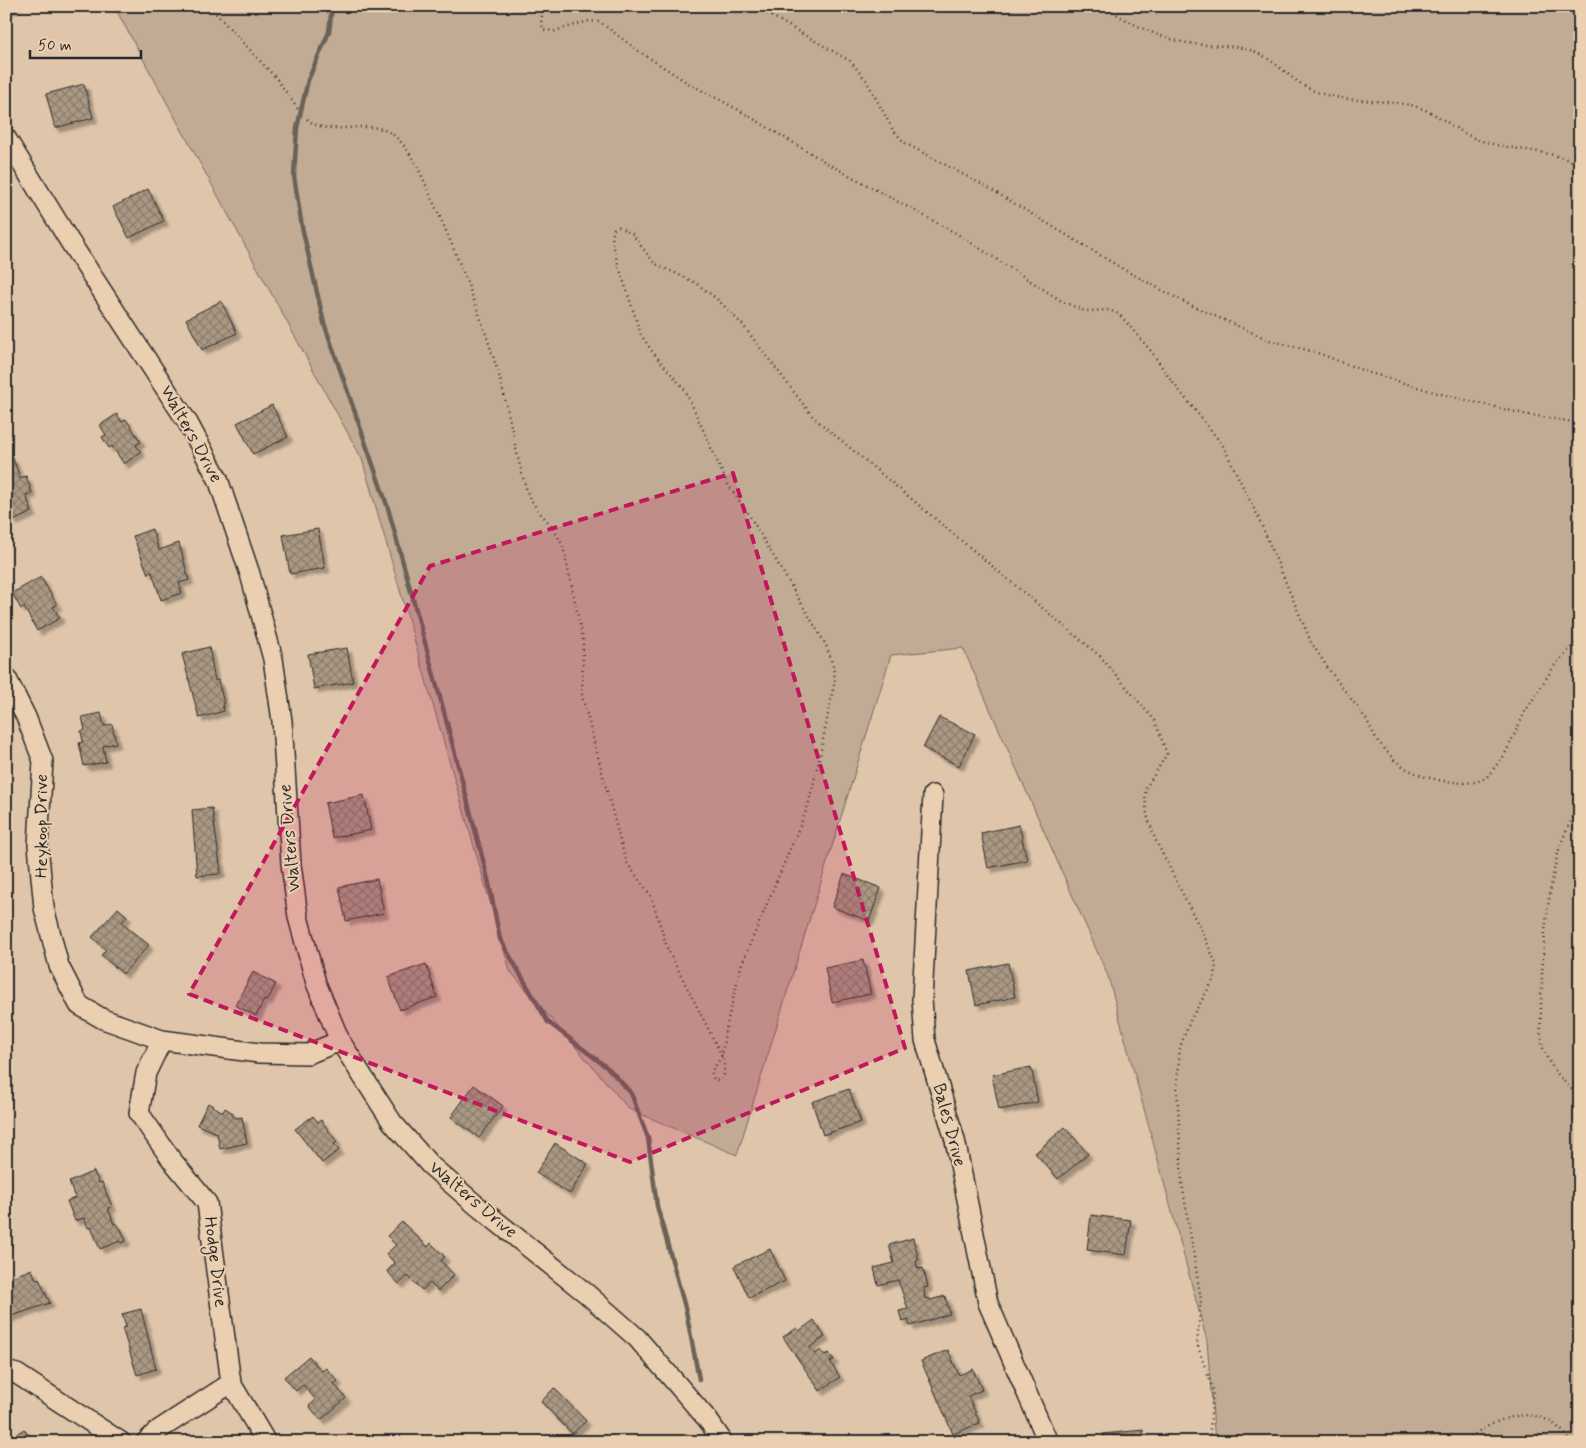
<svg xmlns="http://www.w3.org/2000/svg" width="1586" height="1448" viewBox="0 0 1586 1448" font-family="Mynerve,sans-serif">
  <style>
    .grass { fill: #c1ab94; stroke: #766b60 }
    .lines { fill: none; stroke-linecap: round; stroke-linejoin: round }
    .stream { stroke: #6b6258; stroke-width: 4.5 }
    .building { fill: url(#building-cross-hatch); stroke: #2b2b2b; filter: url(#shadow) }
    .minor-casing { stroke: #2b2b2b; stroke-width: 22 }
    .path { stroke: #2b2b2b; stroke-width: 2.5; stroke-dasharray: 1 4; stroke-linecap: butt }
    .minor { stroke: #eacfb1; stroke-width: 19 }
    .marked { fill: #c2185b; fill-opacity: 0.2; stroke: #c2185b; stroke-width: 4; stroke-dasharray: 10 6; stroke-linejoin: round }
    .labels { text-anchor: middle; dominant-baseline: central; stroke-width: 4; stroke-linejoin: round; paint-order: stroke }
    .street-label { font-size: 18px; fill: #2b2b2b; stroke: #eacfb1 }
  </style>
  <defs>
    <pattern id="building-cross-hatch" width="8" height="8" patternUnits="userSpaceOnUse" patternTransform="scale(1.25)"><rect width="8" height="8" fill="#aa9883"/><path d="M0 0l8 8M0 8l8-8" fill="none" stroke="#8b7c6b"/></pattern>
    <filter id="shadow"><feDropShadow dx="4.5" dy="4.5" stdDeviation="1" flood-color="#0004"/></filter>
  </defs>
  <rect width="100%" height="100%" fill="#dfc5a9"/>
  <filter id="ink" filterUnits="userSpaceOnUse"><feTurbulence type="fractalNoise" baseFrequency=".02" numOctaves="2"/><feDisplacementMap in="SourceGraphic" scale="10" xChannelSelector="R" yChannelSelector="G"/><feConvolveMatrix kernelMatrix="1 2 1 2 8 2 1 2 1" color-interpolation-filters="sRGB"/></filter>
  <g filter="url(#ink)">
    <path class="grass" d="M114 6H1580V1442H1215L1207 1341 1108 976 963 648 891 655 737 1155 629 1109 510 971 362 459Z"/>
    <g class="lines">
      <path class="stream" d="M332 6 329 32 308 80 297 128 294 176 302 227 324 323 388 508 444 712 488 879 500 939 548 1022 609 1069 631 1093 648 1138 657 1206 686 1311 699 1379"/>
    </g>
    <path class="building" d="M6 6H17L6 12Z
      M84 84 93 118 55 128 46 94Z
      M148 189 164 221 129 238 113 207Z
      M221 301 237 333 202 350 186 319Z
      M272 405 288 437 253 454 237 423Z
      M117 414 122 422 126 419 141 442 136 445 141 452 124 464 112 446 109 448 102 437 106 435 100 425Z
      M6 449 9 459 13 458 20 478 26 476 32 493 26 495 32 512 13 521 6 505Z
      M152 529 159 550 179 543 189 580 179 583 182 593 161 600 152 572 148 574 133 536Z
      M318 529 325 568 290 574 283 535Z
      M41 577 57 605 53 607 60 618 37 631 24 607 21 609 12 593Z
      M209 647 215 681 218 680 224 703 222 704 224 711 199 718 182 654Z
      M347 648 353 682 314 689 308 654Z
      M101 713 104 726 112 724 116 743 103 746 106 762 84 766 79 743 83 742 81 731 85 730 82 717Z
      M939 717 975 734 959 766 923 748Z
      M364 795 371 830 332 838 325 803Z
      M212 808 221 872 219 874 197 876 192 810Z
      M1019 825 1027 860 988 868 981 833Z
      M844 874 881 888 869 921 832 907Z
      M377 879 384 913 346 921 339 887Z
      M118 908 127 916 122 922 125 926 149 945 123 974 101 955 106 950 92 937Z
      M863 960 871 994 832 1002 825 968Z
      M1008 963 1015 997 976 1005 969 971Z
      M426 964 437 997 400 1010 388 977Z
      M253 972 276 984 267 1001 264 1000 256 1016 235 1005Z
      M1031 1067 1038 1102 999 1110 992 1075Z
      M474 1085 503 1106 479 1138 451 1117Z
      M849 1089 861 1122 823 1135 812 1102Z
      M208 1103 223 1112 225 1108 233 1113 232 1115 236 1118 242 1117 247 1143 220 1149 217 1133 197 1125Z
      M313 1116 318 1122 321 1120 337 1142 334 1144 339 1150 322 1163 295 1129Z
      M1065 1127 1088 1154 1058 1179 1035 1153Z
      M555 1143 588 1164 570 1194 536 1173Z
      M94 1171 99 1183 102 1182 112 1207 108 1208 114 1224 116 1223 121 1229 126 1241 121 1243 120 1241 100 1249 91 1227 88 1228 84 1218 75 1221 67 1201 75 1198 69 1182Z
      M1091 1215 1131 1220 1126 1255 1087 1250Z
      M402 1222 428 1247 431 1243 445 1257 441 1261 454 1275 438 1291 430 1283 422 1290 408 1276 399 1284 387 1271 395 1263 386 1254 396 1245 387 1236Z
      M913 1238 919 1260 916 1261 918 1269 923 1268 928 1287 924 1288 925 1299 929 1298 930 1300 945 1296 950 1314 910 1326 908 1320 902 1322 899 1311 908 1309 898 1280 878 1285 874 1268 894 1263 889 1245Z
      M770 1249 785 1281 749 1298 734 1266Z
      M32 1269 36 1280 39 1279 50 1303 6 1318V1279Z
      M141 1309 156 1369 137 1375 122 1328 126 1327 122 1314Z
      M814 1320 825 1337 810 1347 815 1354 821 1350 825 1355 829 1353 834 1360 830 1362 840 1377 820 1391 783 1337 797 1328 799 1331Z
      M948 1350 959 1375 973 1369 982 1390 968 1396 980 1423 953 1434 921 1361Z
      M309 1356 322 1371 326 1368 338 1381 334 1384 346 1398 321 1420 309 1406 316 1400 303 1385 296 1391 284 1377Z
      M554 1388 586 1421 572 1434 541 1402Z
      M24 1429 33 1442H6V1441Z
      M1143 1430 1144 1442H1104L1103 1434Z"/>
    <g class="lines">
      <g class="minor-casing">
        <path id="minor" d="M6 138 70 242 188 423 218 479 250 574 273 659 282 721 291 864 298 917 316 983 340 1041 392 1122 430 1165 476 1205 587 1294 637 1338 708 1420 723 1442
          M6 677 26 717 43 761 38 845 44 908 59 966 79 1005 103 1019 162 1040 259 1053 308 1054 340 1041
          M933 795 922 999 925 1040 955 1140 988 1303 1048 1442
          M162 1040 146 1073 139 1113 171 1159 207 1203 231 1383 266 1442
          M6 1371 17 1374 121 1442
          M146 1442 157 1431 231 1383"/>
      </g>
      <path class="path" d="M209 6 276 78 298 109
        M543 6 541 23 544 30 555 31 589 21 600 22 640 52 688 83 737 109 832 166 956 233 1063 302 1085 311 1109 310 1119 314 1151 351 1170 379 1222 444 1259 519 1311 642 1327 667 1366 719 1377 740 1395 761 1407 769 1422 776 1443 781 1463 783 1476 782 1486 778 1504 756 1525 712 1554 666 1580 638
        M754 6 850 61 866 80 893 130 905 143 992 190 1123 269 1186 303 1269 340 1315 352 1367 372 1437 393 1524 414 1580 423
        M1104 6C1132 25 1160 39 1194 44 1212 46 1233 45 1250 50 1275 58 1292 83 1317 92 1347 103 1379 99 1410 105 1437 111 1450 127 1474 138 1507 152 1546 147 1580 165
        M307 119C331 141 371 114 396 137 415 155 425 184 435 206 459 259 480 313 497 369 510 411 515 456 529 497L539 512 552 526 563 546 583 639 582 696 621 844 627 863 651 896 668 950 722 1056 724 1062V1077L719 1080H714L711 1072 722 1056 725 1032 741 966 808 806 819 760 835 679 833 666 826 645 748 513 728 485 685 390 654 354 641 335 615 254 612 237 614 229 619 227 632 234 654 263 696 283 717 299 742 324 813 417 1100 656 1155 721 1167 754 1146 788 1145 797 1147 815 1156 841 1206 940 1216 964 1214 979 1191 1019 1180 1047 1177 1086 1182 1183 1201 1300 1197 1344 1213 1390 1209 1442
        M1580 804C1572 819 1564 834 1559 850 1546 898 1542 956 1541 1006 1541 1021 1539 1037 1544 1051 1551 1069 1566 1085 1580 1096
        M1462 1442C1498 1417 1540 1397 1571 1442"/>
      <use href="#minor" class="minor"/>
    </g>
  </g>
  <path class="marked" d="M733 473 905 1048 630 1162 189 994 430 566Z"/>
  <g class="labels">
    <g class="street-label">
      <text transform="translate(191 434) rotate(61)">Walters Drive</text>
      <text transform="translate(42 826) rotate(-90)">Heykoop Drive</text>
      <text transform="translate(290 838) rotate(-95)">Walters Drive</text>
      <text transform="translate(949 1125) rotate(75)">Bales Drive</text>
      <text transform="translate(473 1200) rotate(40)">Walters Drive</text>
      <text transform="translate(215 1262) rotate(83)">Hodge Drive</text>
    </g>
  </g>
  <rect width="1586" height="1448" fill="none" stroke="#eacfb1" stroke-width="25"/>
  <rect x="12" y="12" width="1561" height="1423" fill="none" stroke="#2b2b2b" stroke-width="2" filter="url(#ink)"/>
  <path d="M30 50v8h111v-8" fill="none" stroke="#2b2b2b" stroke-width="2.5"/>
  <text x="38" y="50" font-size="15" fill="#2b2b2b" stroke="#eacfb1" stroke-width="4" paint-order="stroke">50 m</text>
</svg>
